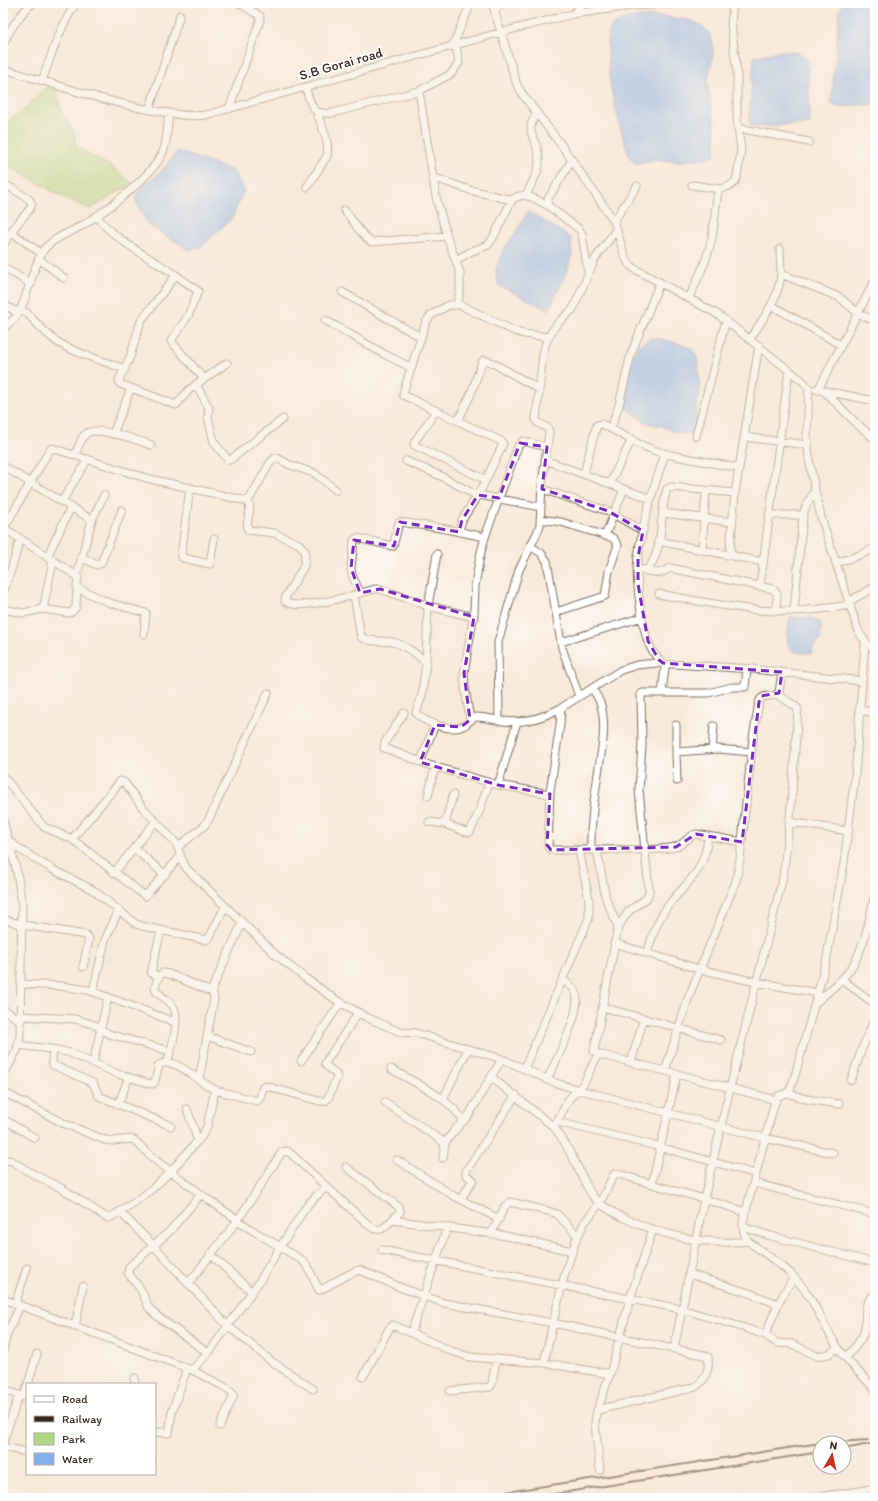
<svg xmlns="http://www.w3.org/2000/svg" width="878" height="1501" viewBox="0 0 878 1501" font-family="Itim,sans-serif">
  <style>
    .green { fill: #aed883; stroke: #748150 }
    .water { fill: #81b2ec; stroke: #5e6e85 }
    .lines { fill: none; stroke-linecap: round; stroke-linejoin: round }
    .minor-casing { stroke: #7e6d5f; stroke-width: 9 }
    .minor { stroke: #fff; stroke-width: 7 }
    .rail { stroke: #3b2a1e; stroke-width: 2 }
    .marked { fill: none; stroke: #7b2cbf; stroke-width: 3; stroke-dasharray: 8 5; stroke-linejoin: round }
    .labels { text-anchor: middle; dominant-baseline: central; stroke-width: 3.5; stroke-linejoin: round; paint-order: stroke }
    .street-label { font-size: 14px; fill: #3b2a1e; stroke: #fff }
  </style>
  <rect width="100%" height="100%" fill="#fff"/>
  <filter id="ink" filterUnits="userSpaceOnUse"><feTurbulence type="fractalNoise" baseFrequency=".025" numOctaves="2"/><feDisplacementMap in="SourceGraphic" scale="8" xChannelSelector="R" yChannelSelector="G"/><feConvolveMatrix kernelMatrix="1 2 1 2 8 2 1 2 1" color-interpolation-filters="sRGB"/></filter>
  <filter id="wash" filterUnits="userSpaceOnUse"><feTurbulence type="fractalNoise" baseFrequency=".012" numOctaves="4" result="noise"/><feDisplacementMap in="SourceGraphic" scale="16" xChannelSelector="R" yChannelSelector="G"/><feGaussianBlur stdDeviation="0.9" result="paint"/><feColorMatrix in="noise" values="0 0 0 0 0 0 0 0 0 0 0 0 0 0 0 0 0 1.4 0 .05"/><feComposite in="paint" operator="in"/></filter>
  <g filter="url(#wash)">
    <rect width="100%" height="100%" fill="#f9e9d8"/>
    <path class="green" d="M50 87 57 89 61 112 74 131 76 147 110 166 132 183 91 209 63 197 3 163V125L23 111 43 90Z"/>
    <path class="water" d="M847 3H866L875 7V35C871 42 868 51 875 56V104L838 107 831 103 839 17C837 10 840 6 847 3Z
      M650 16C677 18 716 16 713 54 712 65 707 76 708 87 711 109 718 132 715 154L705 158 678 162 654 159 645 163H635L629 157C618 119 607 87 608 47 608 40 607 31 612 26 620 19 639 17 650 16Z
      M779 51C790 52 804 50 808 63L810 124 752 127 750 124 749 120 754 57Z
      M177 151 228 169 233 170 244 190 232 218 200 248 189 250 148 225 137 204 136 197 142 187 161 172Z
      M528 211 571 238 572 257 564 278 549 310 498 285 496 269 503 250 516 232Z
      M650 338H658L683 345 691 348 696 355 698 363 700 392 695 415 697 420 696 431 690 434 674 432 662 426 646 423 625 407C623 389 628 360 640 345 642 342 647 340 650 338Z
      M790 617 813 618 821 623 820 641 812 649V653C807 653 801 653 796 652 782 649 789 627 790 617Z"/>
  </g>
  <g filter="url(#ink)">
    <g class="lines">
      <g class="minor-casing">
        <path id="minor" d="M492 3 517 85 523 95 562 146 614 221 625 257 629 264 635 269 717 314 804 382 809 389 807 435 809 458 815 491 821 517 857 627C861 638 866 643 875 650
          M495 10 502 3
          M573 14 584 3
          M3 45C8 32 22 11 33 3
          M453 45 471 3
          M3 69C56 84 109 104 163 112 178 115 191 117 206 115L502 32 573 14 632 6 689 3
          M42 81C52 53 60 27 76 3
          M305 87C312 105 310 115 332 113L419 91 451 74 459 63 456 45
          M419 91 436 197 447 236 460 273V290L457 305
          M229 109 260 21V16L239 3
          M149 110 180 15
          M738 128 809 142
          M572 160 548 199 547 205 579 229 582 234 588 272
          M432 177 470 190 512 200
          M3 183 29 199 32 204 29 210 14 228 3 245
          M692 185 720 189
          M307 187 327 156C330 142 322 127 317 113
          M526 195C531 184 540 172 539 160 539 138 522 134 537 113
          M344 210C354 221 359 233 371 242L447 236
          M96 216C117 242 149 257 176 275L141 321 130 357 119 380 120 384 131 388 113 434
          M614 221 637 186
          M11 232 41 253
          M39 259 64 278
          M456 260 472 251 488 245 493 238 512 200C524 190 535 199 547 205
          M3 267 31 284
          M781 274 839 297 858 313 875 321
          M342 292C369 307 394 323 421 337
          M689 298C698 278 708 259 712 237 715 222 715 207 718 192L720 189 730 186 735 182 737 177 741 150 737 119V73L731 24 733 3
          M3 304 15 311H23L27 313C36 323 45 333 56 341 73 353 104 361 125 369
          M771 305 841 345
          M325 320 384 354 412 368
          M3 329 16 317 20 311C28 294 35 259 46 247 55 237 71 232 83 225 107 210 151 178 163 152 168 140 167 126 169 113
          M750 339C763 319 779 298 781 274 781 266 780 257 780 249
          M759 345 735 493 730 550 733 556 763 562
          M204 379 227 363
          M196 384 209 408 208 417 214 442 228 460H230L283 419
          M131 388 176 405 189 390 204 379 171 341 188 316 198 291 176 275
          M816 389 824 391 856 423 875 439
          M818 390 875 280
          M825 391 875 401
          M436 411 415 441 414 445 486 480
          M458 421 471 394 482 362 484 360 491 362 539 389
          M611 428 619 405 631 354 660 282
          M696 436 726 320
          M744 437 808 445
          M75 455C78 449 81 436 87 433 97 426 140 441 151 445
          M545 460 651 499
          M406 461 441 476 474 494 541 507
          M3 466 92 520 78 571 76 607 72 612 69 613 43 609 23 613 3 609
          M584 473 596 428 597 425 602 424 639 444 656 451 671 455 739 468
          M610 483 632 439
          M190 488 181 556 183 558 210 564 214 539
          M542 489 608 511 643 531
          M62 501 88 459
          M248 501C253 510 245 521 248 530L274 533 299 544 305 551 304 566 286 596 285 601C294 611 341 598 354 595L361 637C370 643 383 640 393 642 405 645 416 654 426 662L422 695 417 710 416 712C423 723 452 732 463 726 468 724 470 719 476 717 485 717 495 720 504 721 523 724 544 717 561 708
          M663 513 732 522
          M769 515H803
          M540 519 561 522 613 538 618 545 609 571 605 596 556 612
          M92 520 104 495
          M459 532 462 520 482 488 503 444 501 441 403 395V393L426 322 431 315 449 305H460L514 331 524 334 549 337
          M605 536 624 489
          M658 541 733 556
          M530 546 541 553 547 561 562 648 579 696
          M702 550 706 491
          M47 557 71 507
          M81 557 97 565 101 563 122 510
          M836 563 860 555 875 548
          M637 571 648 569C665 548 659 513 667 489L671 487 735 493
          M646 571 660 573 670 568 773 589 777 594 776 611
          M78 577 4 528 49 451 52 448 146 478 247 501 250 498 270 463 275 458H277L290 465 314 473 336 490
          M760 586 789 370
          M77 588 110 603 146 613 144 634
          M3 593 12 567 20 539
          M360 593 352 575 351 568 354 540 357 538 393 546 399 523 400 522 441 528 485 537
          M357 594 375 589H380L428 606 474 617
          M659 594C692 600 725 607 758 610 789 613 820 610 850 605
          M848 602 875 587
          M43 609 53 561
          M794 611 803 515 807 503 815 491
          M561 642 643 617
          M865 643 855 775 844 863 826 962 796 1072 790 1090 787 1093 778 1096 774 1105 743 1222C743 1230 743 1234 748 1241 763 1253 781 1263 794 1277 815 1299 822 1324 838 1348 849 1363 862 1376 875 1389
          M426 662 428 606 437 554
          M662 693 665 667C663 662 659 660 656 656 652 651 649 645 647 639 641 619 635 578 638 557 642 524 654 486 665 454
          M859 710 875 713
          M404 713 385 742 384 748 387 749 429 765 498 785 550 794
          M470 720 465 688 464 673 474 613 475 586 480 556 485 537 518 446 523 441 547 447
          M499 721 498 642 519 570 537 533 540 525 542 485 549 432 548 428 538 423 536 420 543 354 546 342 552 331 557 324 573 309 595 259 616 230
          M676 725V752
          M712 749 714 726
          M420 762 435 725
          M3 776 44 827 72 839 119 783 120 781 124 782 143 808 175 842C180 851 181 861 187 869L276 955 305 978 335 999 366 1017 400 1032 416 1033 502 1059 491 1077 554 1127C566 1142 574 1160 583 1178 586 1185 590 1193 595 1199 601 1206 612 1211 620 1216 659 1235 705 1246 748 1241
          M677 781 676 752 718 749 752 752
          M498 785 517 722
          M428 796 435 767
          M3 820 17 872 22 905 20 1036 17 1050 3 1076
          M429 822 445 824 466 832H470L479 812 489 783
          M789 822 849 831
          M445 824 453 795
          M3 839 12 843 19 849 52 869 93 890 136 924 142 926 206 940 209 938 225 907
          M72 839 145 896 180 857
          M178 847 204 826 209 819 268 693
          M134 848 165 875
          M591 850C590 822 595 795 599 767 602 748 606 729 602 710 601 701 596 695 592 688
          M597 850C621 849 652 852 675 847 684 845 688 836 696 834L742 842
          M114 873 155 822
          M3 919 23 925 86 935 89 939 83 967
          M618 927 629 911 647 898 649 891 639 790 642 745 641 694 643 693H708L732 687H745L747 669
          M161 931 151 972 153 974 159 976 155 987 156 991C161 997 171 1001 174 1008 180 1020 171 1051 167 1063
          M614 943 699 969 756 982 818 993
          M647 953C652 937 657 921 667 907 687 881 705 873 708 836
          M159 976 163 973 169 974 212 992
          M841 979 875 1004
          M22 984 61 986 88 990 175 1022
          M93 991 105 940 119 910
          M815 1003C827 993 840 983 849 971 865 949 869 919 875 894
          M602 1007 721 1040
          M3 1009 21 1021
          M21 1016 75 1019 95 1025 109 1034 170 1051
          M207 1036 251 1052
          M18 1045 58 1050 70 1053 118 1074 151 1084H153L155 1081 159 1065C171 1057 190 1073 199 1080
          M53 1050 52 1061 53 1065 93 1083 99 1096 171 1126
          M502 1059 556 1083 576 1089 765 1138 833 1153
          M301 1061 341 1002
          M631 1062 644 1018
          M93 1063 108 997
          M391 1069C417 1084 447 1096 464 1121
          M524 1069 589 918V899L579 850
          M665 1071 689 996 736 881 740 859 753 738 759 702C763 692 772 699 779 693L782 672
          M677 1074 776 1100
          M547 1080C556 1060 582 1012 576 993 574 987 567 983 563 980
          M851 1080 863 1046 875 1018
          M215 1090 257 1101 260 1098 263 1087 266 1086 319 1101H325L328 1098 337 1077C336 1070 327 1070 325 1063L358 1013
          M3 1092 63 1123 105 1140 113 1141 131 1139 134 1140 154 1159 209 1200 252 1230 302 1260 308 1267 319 1290C326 1289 348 1272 360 1270L402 1288 444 1303 553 1323 564 1277 576 1240 585 1222 600 1203 613 1176 615 1174H619L652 1184
          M787 1093 806 1099 839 1104
          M443 1099 468 1049
          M385 1102 445 1143
          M118 1105 129 1077
          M187 1109 198 1141
          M3 1119 35 1138
          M557 1122 660 1147 756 1174
          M555 1125 569 1099 584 1083 598 1054
          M443 1158 445 1143 454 1131 469 1115 491 1077
          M397 1160 454 1196 499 1219
          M3 1161 10 1160 33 1174 63 1189 107 1218 111 1217 135 1202 152 1189 170 1172 202 1136 207 1126 215 1090 199 1080 214 999 212 989 242 923
          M346 1167 399 1207 400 1212 392 1220
          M754 1183 875 1214
          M201 1194 170 1231 129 1267 128 1273 141 1290 149 1308 157 1316 208 1353
          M461 1199 473 1180 466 1175V1171L516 1095
          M120 1212 153 1245 227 1325 271 1361 313 1389
          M746 1212 704 1199 730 1088 783 877 790 818 798 709 795 706 778 695
          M743 1227 771 1236 875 1263
          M491 1234 505 1206 510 1202 548 1211 557 1214 578 1236
          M382 1250 681 1309 745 1328 765 1335 777 1343 792 1344 817 1356 829 1354 838 1347
          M210 1254 252 1292
          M689 1274 749 1293 778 1304
          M188 1284 238 1220 282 1152 287 1151 289 1152 329 1189
          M3 1299 187 1368
          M15 1304 27 1268
          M75 1327 83 1286
          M411 1333 447 1228
          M765 1335 778 1304 794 1277
          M3 1351 7 1334 20 1306
          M846 1357C852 1350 862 1341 864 1332 869 1316 859 1308 875 1294
          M192 1370 227 1388 233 1393V1397L220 1426
          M610 1374 630 1299 653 1229
          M363 1377 389 1329 393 1325 451 1351 470 1357 544 1363
          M28 1384 37 1354
          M135 1384V1378
          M3 1389 19 1395 3 1442
          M450 1391 490 1387 492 1384 496 1359
          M24 1397 27 1386
          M597 1410 695 1387C705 1381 710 1369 708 1357L704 1355 674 1349
          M155 1432 169 1433 172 1412 187 1368 192 1370 210 1351 261 1279 280 1247 304 1210 310 1202 324 1189H329L371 1227C381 1233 385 1227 392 1220L501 1235 572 1251
          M3 1447 27 1452
          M600 1470 595 1424 596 1414 610 1374 544 1363 553 1323 674 1349 704 1199 652 1184 677 1074 598 1054 594 1051 618 927 606 899 597 850H551L548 847 550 791 560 725 561 708 621 670 637 665 656 663 753 669 862 681
          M810 1498 860 1491 875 1488"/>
      </g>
      <use href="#minor" class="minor"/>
      <path class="rail" d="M823 1443 868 1440
        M844 1449 875 1443
        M467 1498 820 1443
        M529 1498 820 1452"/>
    </g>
  </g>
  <path d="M0 0H878V1501H0ZM520 443 547 447 542 489 608 511 643 531 638 557V584L648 641 659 660 663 663 782 672 779 693 761 696 759 702 742 842 696 834 676 847 551 850 547 845 550 794 498 785 420 762 435 725 461 727 470 720 464 673 474 617 380 589 360 593 351 568 354 540 394 546 400 522 459 532 462 520 478 495 499 498Z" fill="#f9e9d8" fill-opacity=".55" fill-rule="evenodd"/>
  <path class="marked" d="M520 443 547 447 542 489 608 511 643 531 638 557V584L648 641 659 660 663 663 782 672 779 693 761 696 759 702 742 842 696 834 676 847 551 850 547 845 550 794 498 785 420 762 435 725 461 727 470 720 464 673 474 617 380 589 360 593 351 568 354 540 394 546 400 522 459 532 462 520 478 495 499 498Z"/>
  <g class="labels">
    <g class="street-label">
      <text transform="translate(341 64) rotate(-16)">S.B Gorai road</text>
    </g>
  </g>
  <rect width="878" height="1501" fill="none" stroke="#fff" stroke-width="16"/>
  <rect x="26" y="1383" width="130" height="92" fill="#ffffff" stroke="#b1aaa5"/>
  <rect x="34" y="1396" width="20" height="6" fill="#ffffff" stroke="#b1aaa5"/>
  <text x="62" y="1403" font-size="12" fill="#3b2a1e">Road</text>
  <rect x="34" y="1416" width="20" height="6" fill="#3b2a1e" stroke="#b1aaa5"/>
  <text x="62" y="1423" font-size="12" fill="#3b2a1e">Railway</text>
  <rect x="34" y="1433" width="20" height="12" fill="#aed883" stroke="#b1aaa5"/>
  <text x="62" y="1443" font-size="12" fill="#3b2a1e">Park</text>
  <rect x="34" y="1453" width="20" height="12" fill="#81b2ec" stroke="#b1aaa5"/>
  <text x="62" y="1463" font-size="12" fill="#3b2a1e">Water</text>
  <g transform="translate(832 1455) rotate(9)"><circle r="19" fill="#ffffff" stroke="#b1aaa5"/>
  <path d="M0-3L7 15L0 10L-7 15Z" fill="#c8321e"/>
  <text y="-6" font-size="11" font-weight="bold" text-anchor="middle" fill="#3b2a1e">N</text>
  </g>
</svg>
